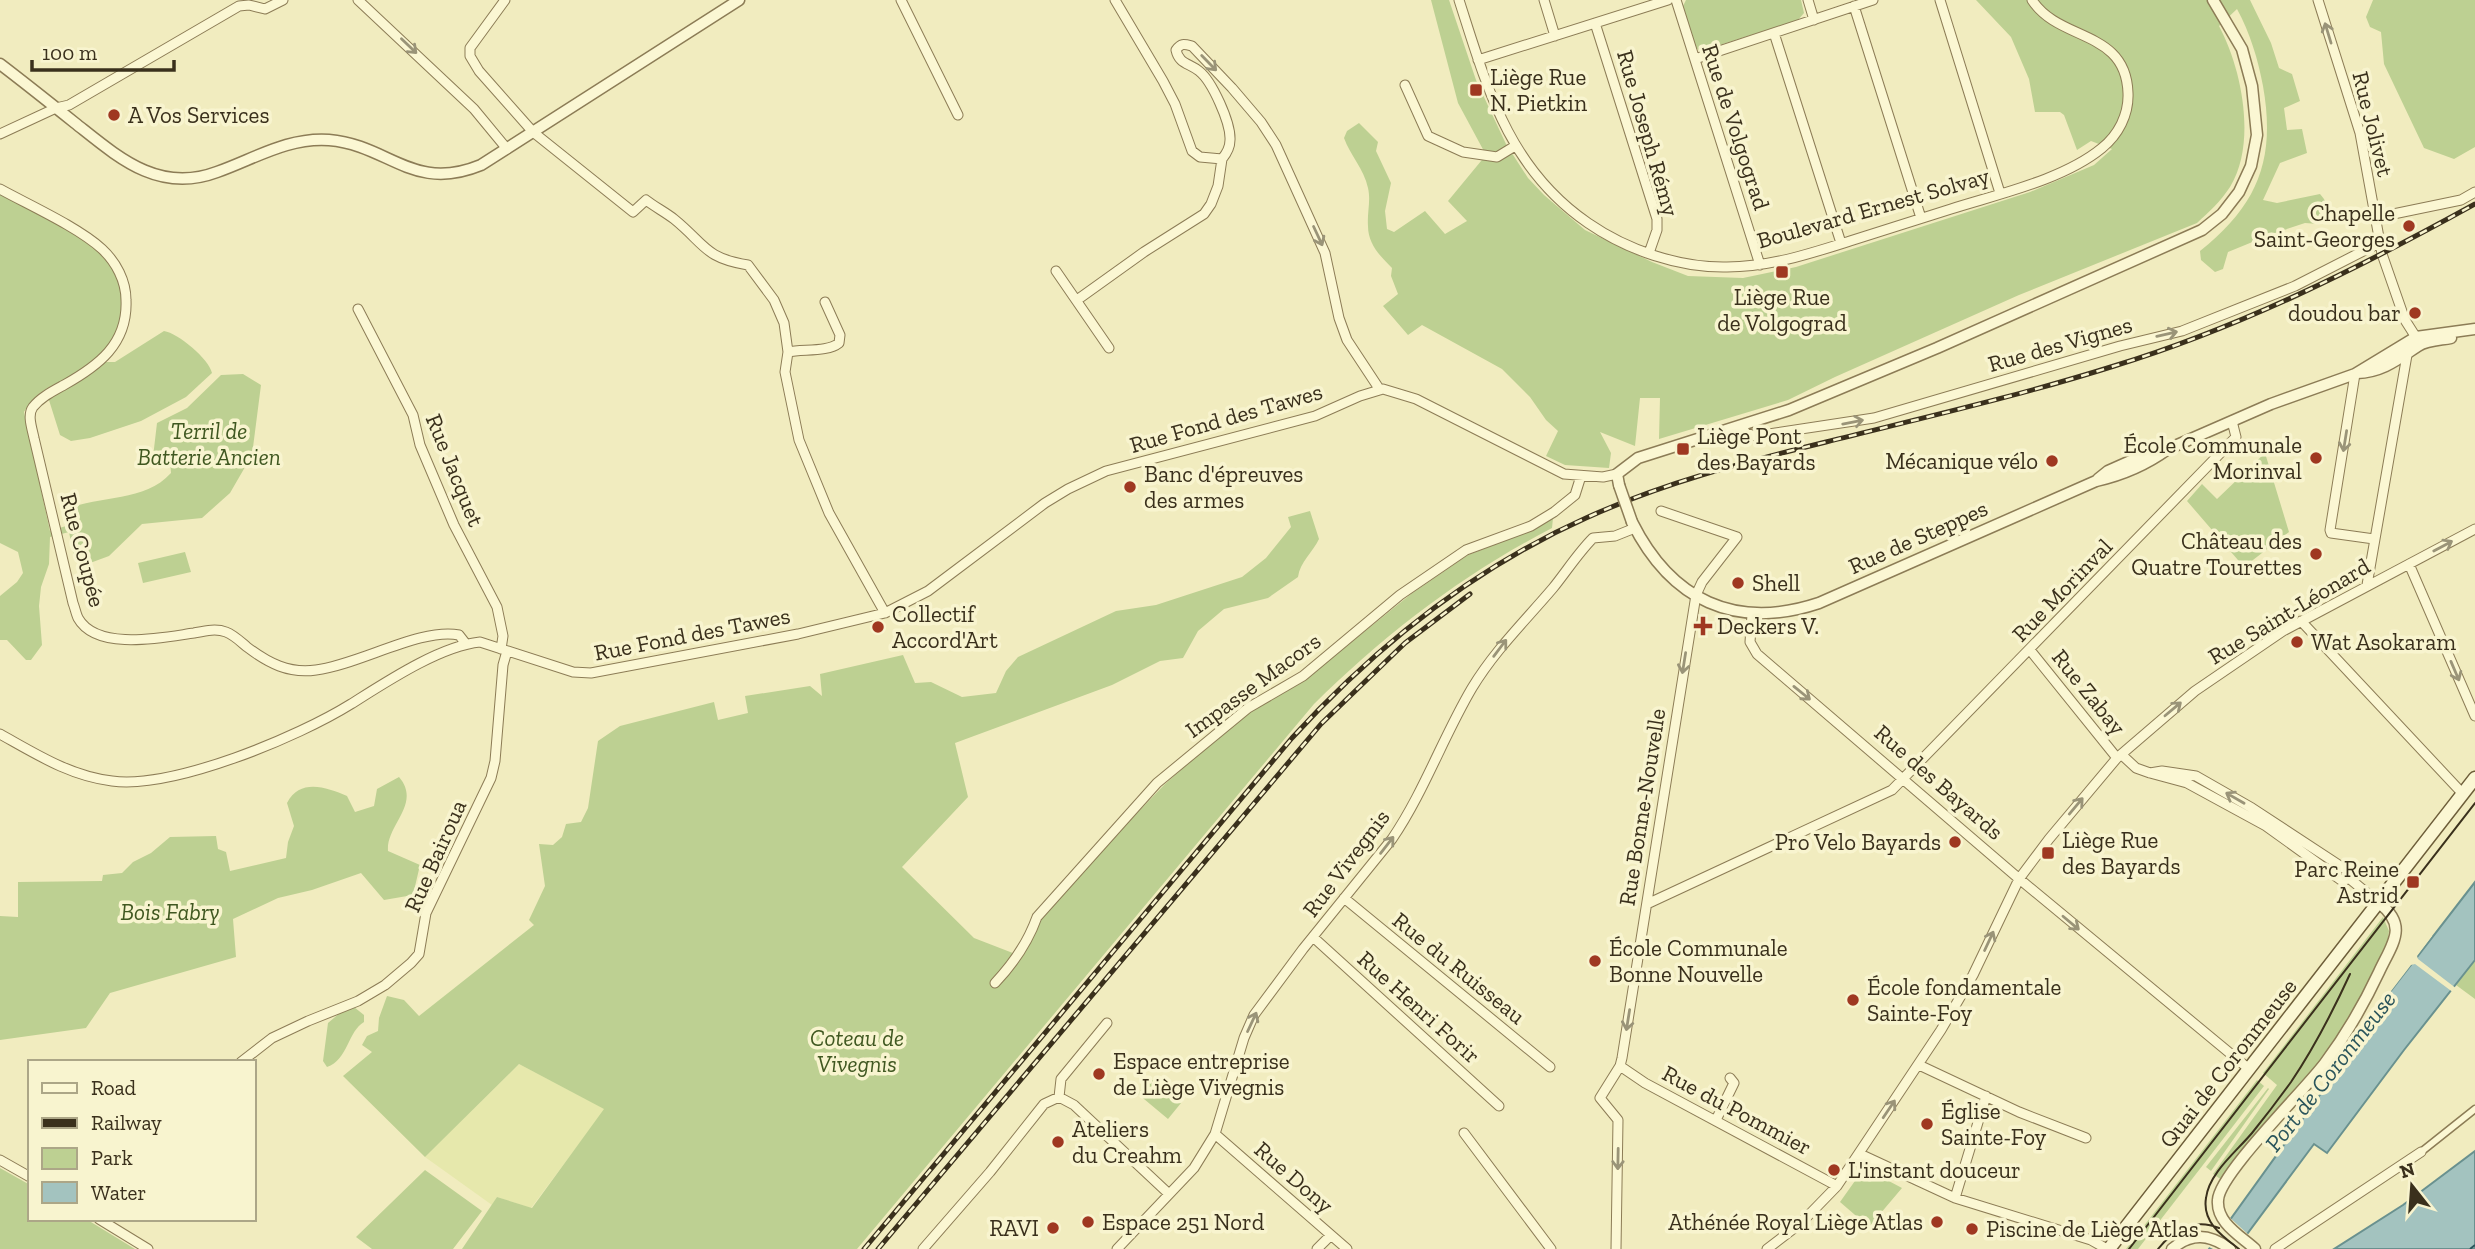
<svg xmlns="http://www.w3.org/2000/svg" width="2475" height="1249" viewBox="0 0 2475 1249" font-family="'Zilla Slab',serif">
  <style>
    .farmland { fill: #e6e8ac }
    .green { fill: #bdd092 }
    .water { fill: #a3c3bf; stroke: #69918f; stroke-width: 2 }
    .pier { fill: #f1ecbf }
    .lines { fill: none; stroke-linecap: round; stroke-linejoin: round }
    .ferry { stroke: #2a555b; stroke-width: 2; stroke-dasharray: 9 7; stroke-linecap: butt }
    .pedestrian-casing { stroke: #8c7c56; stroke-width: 9 }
    .minor-casing { stroke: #8c7c56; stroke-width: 11 }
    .tertiary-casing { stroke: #8c7c56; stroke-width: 13 }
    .secondary-casing { stroke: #6d5d39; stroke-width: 15 }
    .pedestrian { stroke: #fbf7d3; stroke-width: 6 }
    .minor { stroke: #fbf7d3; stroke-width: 9 }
    .tertiary { stroke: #fbf7d3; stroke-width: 10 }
    .secondary { stroke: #fbf7d3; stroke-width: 12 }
    .tram { stroke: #3a301c; stroke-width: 2 }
    .rail-casing { stroke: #3a301c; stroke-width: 5 }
    .rail { stroke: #f8f4cf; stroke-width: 2.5; stroke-dasharray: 8; stroke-linecap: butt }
    .tertiary-bridge-casing { stroke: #8c7c56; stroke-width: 13; stroke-linecap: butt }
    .tertiary-bridge { stroke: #fbf7d3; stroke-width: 10 }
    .oneway { stroke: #9a9478 }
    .poi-dot { fill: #9f3821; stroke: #f8f4cf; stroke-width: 2.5 }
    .labels { text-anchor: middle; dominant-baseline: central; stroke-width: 7; stroke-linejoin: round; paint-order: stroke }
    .poi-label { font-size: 23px; fill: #3a301c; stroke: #f8f4cf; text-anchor: start }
    .street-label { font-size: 23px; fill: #3a301c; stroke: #f8f4cf }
    .park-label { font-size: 23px; font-style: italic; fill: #405821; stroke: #f8f4cf }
    .water-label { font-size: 24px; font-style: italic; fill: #2a555b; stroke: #f8f4cf }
  </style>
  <rect width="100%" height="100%" fill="#f1ecbf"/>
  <path class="farmland" d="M519 1064 605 1109 531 1208 497 1197 492 1205 425 1157Z"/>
  <path class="green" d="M1431 0H1449L1476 80 1506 144 1528 178 1544 195 1585 230 1652 262 1688 276 1743 278 1796 267 2030 192 2094 165 2112 149 2091 141 2077 150 2064 115 2060 112H2035L2029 79 2011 37 1976 0H2250L2271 43 2279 68 2292 74 2300 101 2284 108 2287 130 2302 129 2307 153 2280 163 2263 200 2277 203 2320 194C2327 202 2330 209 2327 220L2319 224 2305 223 2272 234 2228 252 2223 269 2215 272 2201 260 2200 251C2258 205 2276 159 2263 86 2258 59 2250 33 2237 9L2219 26C2242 69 2257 143 2230 187 2221 201 2209 212 2197 223L2019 295 1835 377 1788 400 1659 439 1660 398H1640L1635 446 1600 432 1611 453 1609 468 1565 465 1546 456 1558 431 1546 420 1530 397 1502 369 1422 325 1408 335 1383 306 1398 294 1391 276 1392 268C1380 256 1368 244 1368 226 1367 212 1371 201 1368 188 1364 169 1350 155 1344 138L1347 131 1359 123 1378 142 1376 151 1391 183 1385 211 1387 229 1394 232 1425 211 1445 234 1467 221 1448 201 1486 155 1458 103Z
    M1686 0H1801L1804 13 1798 20 1701 51 1696 48 1683 6Z
    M2373 0H2475V147L2454 159 2424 148 2384 64 2381 32 2370 27 2366 17Z
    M0 192C33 211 84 231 108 260 119 272 122 289 122 305 122 331 109 351 88 367 63 385 43 381 24 412L50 531 66 526 63 511C99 494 144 503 171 473L170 461 153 457 157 423 187 408 221 375 243 374 261 385 252 455 230 493 202 518 142 524 109 556 90 563 74 557 69 532 50 537 49 564 41 587 39 606 42 645 31 660H26L7 640H0V596L17 582 23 573 18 552 0 543Z
    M164 331C178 333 209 359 212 373L186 397 141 421 90 438 71 441 60 435 48 397 104 362H115Z
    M2265 453 2289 532 2244 567 2187 501 2202 484 2217 499Z
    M1310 511 1319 539C1313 552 1300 562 1298 577L1268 598 1224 609 1198 631 1183 658 1160 661 1112 685 955 743 968 797 902 867 974 938 1018 955 1037 917 1165 784 1241 717 1312 674 1411 594 1468 555 1535 529 1553 518 1552 528C1463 574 1385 634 1314 704L857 1249H462L497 1197 532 1208 604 1109 519 1064 425 1157 343 1076 372 1052 362 1045 367 1036 378 1031 379 1018 387 996 404 1000 419 1016 534 925 529 920 545 886 539 844 553 845 562 837 566 824 581 822 588 808 598 741 620 726 714 702 718 720 748 713 745 696 810 686 822 696 820 674 903 655 915 683 931 682 962 697 996 693 1006 671 1018 657 1116 611 1156 605 1242 577 1266 558 1291 527 1288 517Z
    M185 552 191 572 143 583 138 563Z
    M399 777C422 804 386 825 388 851L420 865 413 895 384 900 361 873 312 890 278 898 233 919 236 957 110 993 86 1028 0 1040V916L18 917V882L102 881 103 875 122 873 133 862 151 853 170 837 216 836 218 849 226 852 230 871 286 858 288 842 294 826 287 803C300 778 326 787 347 796L355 812 374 806 377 789Z
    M2383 917 2389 931 2387 945 2351 1016 2327 1054 2222 1180 2213 1174 2277 1085 2263 1073Z
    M2475 960V999L2456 985Z
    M354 1007 364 1015V1022C348 1031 348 1060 327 1067L323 1061 328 1023 341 1012Z
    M1150 1078 1181 1103 1168 1119 1138 1094Z
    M2257 1080 2264 1086 2138 1249H2126Z
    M2268 1088 2269 1089 2211 1171 2206 1167Z
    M0 1168 30 1185V1219H86L135 1249H0Z
    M425 1170 482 1211 453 1249H372L356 1237Z
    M1868 1170 1902 1188 1869 1227 1840 1202 1862 1171Z"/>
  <path class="water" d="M2475 882V960L2404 1050 2327 1153 2314 1144 2236 1249H2209L2327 1085 2380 1005Z
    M2475 1151V1249H2334L2403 1205Z"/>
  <path class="pier" d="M2430 935 2432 936 2417 956 2418 959 2457 989 2454 993 2415 964 2411 965 2368 1021 2378 1003Z
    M2228 1216 2250 1236 2241 1249H2213L2207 1246Z"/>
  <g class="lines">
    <path class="ferry" d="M2470 1249 2475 1245"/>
    <g class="pedestrian-casing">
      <path id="pedestrian" d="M2421 1152 2475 1109"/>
    </g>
    <g class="minor-casing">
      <path id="minor" d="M358 0 474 109 507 149
        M505 0 470 48V56L479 71 533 132 633 212 646 200C655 207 665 212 674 219 705 244 704 258 748 265L774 300 784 323 788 352 785 372 799 440 829 513 885 613
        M901 0 958 115
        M1115 0 1163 81 1175 104 1192 151 1200 157 1222 159C1227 153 1230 148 1230 140 1231 123 1212 81 1199 71 1189 63 1179 64 1176 50 1181 43 1184 44 1192 46L1232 88 1261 122 1276 145 1325 253 1339 318 1347 340 1380 390
        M1459 0C1487 87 1508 168 1588 223 1627 250 1679 268 1727 267 1770 267 1809 254 1850 241 1884 230 1917 220 1951 209 1998 194 2063 180 2102 148 2118 135 2129 115 2128 93 2126 29 2059 42 2032 0
        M1544 0 1555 36
        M1676 0 1760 265
        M1808 0 1814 20
        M1940 0 2000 193
        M2318 0 2360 133 2382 254 2405 320 2419 342
        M1854 6 1921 218
        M1595 23 1657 219V230L1649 253
        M1774 33 1841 243
        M1695 59 1873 0
        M1478 60 1668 0
        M1405 85 1428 136 1463 152 1497 157 1515 146
        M0 134 56 108 69 105 239 6 249 5 265 9 283 0
        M0 189C29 205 78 227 102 249 116 262 126 281 126 300 128 344 98 366 64 385 53 391 41 397 33 407 27 415 32 428 34 438L73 603C75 608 76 614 78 618 97 652 165 637 194 633 204 631 216 628 226 632 234 635 241 642 247 647 268 663 289 674 316 670 358 665 422 627 459 635L466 644
        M2374 218 2461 200 2475 192
        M1056 271 1109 348
        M1077 300 1144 252 1204 214 1211 204 1218 186 1222 159
        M358 309 413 415 420 445 454 525 497 607 503 636 501 649
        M788 352C804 349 828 352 839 343L840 335 825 302
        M2355 374 2330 530 2331 533 2374 539
        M1741 426 1746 433 1755 436 1874 418 2120 346 2182 331 2295 286 2379 243
        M2409 564 2475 716
        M2367 585 2407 355
        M1752 615 1750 642 1757 654 2017 877 2249 1069
        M2301 621 2463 794
        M2030 650 2117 758
        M0 734C36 754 70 776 112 781 174 789 298 737 351 704 386 682 440 646 480 642L573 672 591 673 798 634 885 613 928 591 1045 503 1068 489 1106 471 1315 416 1360 396 1383 389 1416 399 1564 474 1603 477 1617 474
        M2122 755 2136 768 2150 773 2187 783 2266 826 2341 880 2350 879
        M2150 773 2162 771 2196 776 2252 808 2348 871 2350 879 2379 903
        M1344 898 1550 1067
        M1647 904 1892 790 2236 437 2232 421
        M1313 937 1499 1106
        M995 983C1014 963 1028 942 1037 917L1157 783 1248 708 1303 676 1400 595 1466 550 1531 526 1554 512 1575 495 1581 476
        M241 1062 272 1038 308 1021 358 1001 385 985 411 963 419 954 426 913 491 778 495 761 503 665 507 651
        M1919 1065 2019 1112 2086 1138
        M1620 1066 1645 1083 1837 1186
        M1059 1097 1074 1105 1169 1194
        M1059 1097 1061 1079 1107 1023
        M1716 1120 1734 1083 1730 1078
        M1464 1133 1551 1249
        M1215 1134 1347 1249
        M1860 1154 1955 1198 2091 1240 2107 1249
        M0 1160 30 1177
        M1955 1198 1986 1096
        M99 1219 148 1249
        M923 1249 990 1172 1044 1104 1059 1097
        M1117 1249 1194 1168 1215 1134 1244 1038 1254 1015 1303 949 1392 839C1424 792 1443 737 1472 688 1495 650 1525 621 1553 588 1566 572 1578 553 1593 538L1615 536 1635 528
        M1317 1249 1331 1235
        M1616 1249 1618 1120 1600 1098 1620 1066 1622 1058 1696 595 1702 582 1737 537 1661 511
        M1767 1249 1801 1223 1837 1186 1941 1030 1973 975 2019 879 2049 839 2117 758 2195 691 2283 631 2475 529
        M2275 1249 2421 1152"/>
    </g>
    <g class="tertiary-casing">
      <path id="tertiary" d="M0 64C25 83 50 103 75 123 118 157 158 194 217 172 254 159 288 137 329 140 389 145 413 193 481 165L739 0
        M2357 373C2383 372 2398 359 2418 346 2427 340 2441 340 2451 338
        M2098 479 2108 471 2135 459 2168 449 2271 404 2355 374 2416 337 2475 329
        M1619 485 1617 474 1638 458 1789 410 1937 348 2202 230 2222 214 2239 192 2251 166 2257 135 2252 86 2242 49 2213 0
        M1632 522C1671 600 1735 631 1819 603L2096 481C2123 475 2146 465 2168 449
        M2172 1249C2191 1232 2210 1234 2230 1249
        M2255 1249C2241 1236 2216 1223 2218 1200 2219 1174 2305 1090 2325 1063 2346 1035 2364 1004 2379 972 2392 944 2409 926 2379 903"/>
    </g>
    <g class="secondary-casing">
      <path id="secondary" d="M2109 1249 2475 778"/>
    </g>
    <use href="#pedestrian" class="pedestrian"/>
    <use href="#minor" class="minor"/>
    <use href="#tertiary" class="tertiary"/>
    <use href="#secondary" class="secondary"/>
    <path class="tram" d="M2129 1249 2475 803
      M2158 1249C2174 1229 2195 1218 2219 1228
      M2239 1249C2222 1236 2202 1222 2206 1198 2209 1173 2236 1152 2252 1133 2265 1117 2278 1100 2291 1082 2314 1048 2333 1011 2350 974"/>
    <g class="rail-casing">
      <path id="rail" d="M864 1249 1292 738C1376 646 1472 569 1586 518 1663 483 1744 462 1826 442 1922 418 2019 396 2114 366 2241 327 2359 268 2475 204
        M878 1249 1321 724 1405 643 1470 594"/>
    </g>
    <use href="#rail" class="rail"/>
    <g class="tertiary-bridge-casing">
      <path id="tertiary-bridge" d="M1619 485 1632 522"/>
    </g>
    <use href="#tertiary-bridge" class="tertiary-bridge"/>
  </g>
  <defs><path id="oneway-shaft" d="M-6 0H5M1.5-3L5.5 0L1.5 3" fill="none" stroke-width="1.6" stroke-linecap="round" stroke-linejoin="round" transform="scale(1.75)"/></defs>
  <g class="oneway">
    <use href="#oneway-shaft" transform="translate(2328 33) rotate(-107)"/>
    <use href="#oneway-shaft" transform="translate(409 46) rotate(44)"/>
    <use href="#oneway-shaft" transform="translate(1209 63) rotate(46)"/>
    <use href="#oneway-shaft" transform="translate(1318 236) rotate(65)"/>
    <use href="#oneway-shaft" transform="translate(2167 334) rotate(-13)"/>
    <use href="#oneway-shaft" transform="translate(1853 422) rotate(-11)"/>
    <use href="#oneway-shaft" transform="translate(2345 441) rotate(99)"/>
    <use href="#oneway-shaft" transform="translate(2443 546) rotate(-28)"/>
    <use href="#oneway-shaft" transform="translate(1500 648) rotate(-53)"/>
    <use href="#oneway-shaft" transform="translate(1684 663) rotate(99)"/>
    <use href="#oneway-shaft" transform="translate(2455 671) rotate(67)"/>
    <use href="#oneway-shaft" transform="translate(1802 693) rotate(39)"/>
    <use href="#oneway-shaft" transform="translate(2173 709) rotate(-40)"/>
    <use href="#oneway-shaft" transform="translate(2235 798) rotate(-150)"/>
    <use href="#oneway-shaft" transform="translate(2076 806) rotate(-50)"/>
    <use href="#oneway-shaft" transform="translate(1387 845) rotate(-52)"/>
    <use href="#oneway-shaft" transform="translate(2071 923) rotate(40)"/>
    <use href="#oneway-shaft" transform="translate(1989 941) rotate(-65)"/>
    <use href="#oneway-shaft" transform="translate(1628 1020) rotate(99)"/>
    <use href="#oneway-shaft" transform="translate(1252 1022) rotate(-65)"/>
    <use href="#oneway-shaft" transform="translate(1889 1109) rotate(-56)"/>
    <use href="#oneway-shaft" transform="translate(1618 1159) rotate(91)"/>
  </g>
  <g class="poi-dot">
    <rect x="1469" y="83" width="14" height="14" rx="3.5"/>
    <circle cx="114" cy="115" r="7"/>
    <circle cx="2409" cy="226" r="7"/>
    <rect x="1775" y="265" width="14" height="14" rx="3.5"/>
    <circle cx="2415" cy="313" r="7"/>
    <rect x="1676" y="442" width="14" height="14" rx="3.5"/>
    <circle cx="2316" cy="458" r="7"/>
    <circle cx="2052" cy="461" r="7"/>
    <circle cx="1130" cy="487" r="7"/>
    <circle cx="2316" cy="554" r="7"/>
    <circle cx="1738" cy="583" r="7"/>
    <path d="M1699.5 615.5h7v7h7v7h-7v7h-7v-7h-7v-7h7z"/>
    <circle cx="878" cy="627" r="7"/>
    <circle cx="2297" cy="642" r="7"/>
    <circle cx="1955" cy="842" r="7"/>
    <rect x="2041" y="846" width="14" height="14" rx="3.5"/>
    <rect x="2406" y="875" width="14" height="14" rx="3.5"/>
    <circle cx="1595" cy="961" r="7"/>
    <circle cx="1853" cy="1000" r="7"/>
    <circle cx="1099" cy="1074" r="7"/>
    <circle cx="1927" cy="1124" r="7"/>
    <circle cx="1058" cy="1142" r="7"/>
    <circle cx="1834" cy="1170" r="7"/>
    <circle cx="1088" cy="1222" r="7"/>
    <circle cx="1937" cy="1222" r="7"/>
    <circle cx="1053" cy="1228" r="7"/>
    <circle cx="1972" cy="1229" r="7"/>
  </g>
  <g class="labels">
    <g class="poi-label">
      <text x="1490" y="77">Liège Rue<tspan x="1490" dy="26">N. Pietkin</tspan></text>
      <text x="128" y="115">A Vos Services</text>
      <text x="2395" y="213" text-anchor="end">Chapelle<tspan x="2395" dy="26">Saint-Georges</tspan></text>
      <text x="1782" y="297" text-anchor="middle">Liège Rue<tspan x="1782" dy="26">de Volgograd</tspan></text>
      <text x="2401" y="313" text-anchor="end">doudou bar</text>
      <text x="1697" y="436">Liège Pont<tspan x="1697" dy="26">des Bayards</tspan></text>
      <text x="2302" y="445" text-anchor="end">École Communale<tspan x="2302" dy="26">Morinval</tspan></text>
      <text x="2038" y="461" text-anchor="end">Mécanique vélo</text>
      <text x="1144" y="474">Banc d'épreuves<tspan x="1144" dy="26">des armes</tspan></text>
      <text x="2302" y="541" text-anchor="end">Château des<tspan x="2302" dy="26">Quatre Tourettes</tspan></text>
      <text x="1752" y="583">Shell</text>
      <text x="892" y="614">Collectif<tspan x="892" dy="26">Accord'Art</tspan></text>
      <text x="1717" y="626">Deckers V.</text>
      <text x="2311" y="642">Wat Asokaram</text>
      <text x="2062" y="840">Liège Rue<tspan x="2062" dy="26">des Bayards</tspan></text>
      <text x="1941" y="842" text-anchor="end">Pro Velo Bayards</text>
      <text x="2399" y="869" text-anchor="end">Parc Reine<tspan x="2399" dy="26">Astrid</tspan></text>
      <text x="1609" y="948">École Communale<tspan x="1609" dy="26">Bonne Nouvelle</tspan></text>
      <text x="1867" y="987">École fondamentale<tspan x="1867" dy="26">Sainte-Foy</tspan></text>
      <text x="1113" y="1061">Espace entreprise<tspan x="1113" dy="26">de Liège Vivegnis</tspan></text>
      <text x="1941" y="1111">Église<tspan x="1941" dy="26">Sainte-Foy</tspan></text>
      <text x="1072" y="1129">Ateliers<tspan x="1072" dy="26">du Creahm</tspan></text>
      <text x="1848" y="1170">L'instant douceur</text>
      <text x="1102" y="1222">Espace 251 Nord</text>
      <text x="1923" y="1222" text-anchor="end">Athénée Royal Liège Atlas</text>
      <text x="1039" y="1228" text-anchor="end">RAVI</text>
      <text x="1986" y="1229">Piscine de Liège Atlas</text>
    </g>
    <g class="street-label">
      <text transform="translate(2373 124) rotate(76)">Rue Jolivet</text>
      <text transform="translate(1736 127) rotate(72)">Rue de Volgograd</text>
      <text transform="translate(1648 133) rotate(74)">Rue Joseph Rémy</text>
      <text transform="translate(1873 208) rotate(-16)">Boulevard Ernest Solvay</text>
      <text transform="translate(2060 344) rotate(-16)">Rue des Vignes</text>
      <text transform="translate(1226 418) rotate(-16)">Rue Fond des Tawes</text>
      <text transform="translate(455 470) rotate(68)">Rue Jacquet</text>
      <text transform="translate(1918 537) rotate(-24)">Rue de Steppes</text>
      <text transform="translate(83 550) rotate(75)">Rue Coupée</text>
      <text transform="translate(2062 590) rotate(-46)">Rue Morinval</text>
      <text transform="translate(2289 611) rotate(-31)">Rue Saint-Léonard</text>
      <text transform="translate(692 634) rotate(-11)">Rue Fond des Tawes</text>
      <text transform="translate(1253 685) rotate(-36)">Impasse Macors</text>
      <text transform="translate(2089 692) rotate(51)">Rue Zabay</text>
      <text transform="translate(1939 782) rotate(41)">Rue des Bayards</text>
      <text transform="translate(1642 807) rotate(-81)">Rue Bonne-Nouvelle</text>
      <text transform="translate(435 856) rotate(-66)">Rue Bairoua</text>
      <text transform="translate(1346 863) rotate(-53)">Rue Vivegnis</text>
      <text transform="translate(1459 968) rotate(39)">Rue du Ruisseau</text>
      <text transform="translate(1419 1007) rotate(42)">Rue Henri Forir</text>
      <text transform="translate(2228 1063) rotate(-52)">Quai de Coronmeuse</text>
      <text transform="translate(1737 1110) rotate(28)">Rue du Pommier</text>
      <text transform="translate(1294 1177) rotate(41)">Rue Dony</text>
    </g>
    <g class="park-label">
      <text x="209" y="431">Terril de<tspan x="209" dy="26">Batterie Ancien</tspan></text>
      <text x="170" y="912">Bois Fabry</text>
      <text x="857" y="1038">Coteau de<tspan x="857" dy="26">Vivegnis</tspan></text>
    </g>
    <g class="water-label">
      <text transform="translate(2330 1071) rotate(-52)">Port de Coronmeuse</text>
    </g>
  </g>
  <rect x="28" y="1060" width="228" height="161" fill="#f8f4cf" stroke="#aca687" stroke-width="2"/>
  <rect x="42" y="1083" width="35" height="10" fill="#fbf7d3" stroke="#aca687" stroke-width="2"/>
  <text x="91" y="1095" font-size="21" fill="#3a301c">Road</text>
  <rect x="42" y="1118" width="35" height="10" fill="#3a301c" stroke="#aca687" stroke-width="2"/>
  <text x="91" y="1130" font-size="21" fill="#3a301c">Railway</text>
  <rect x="42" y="1148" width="35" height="21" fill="#bdd092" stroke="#aca687" stroke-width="2"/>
  <text x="91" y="1165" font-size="21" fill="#3a301c">Park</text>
  <rect x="42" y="1182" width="35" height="21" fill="#a3c3bf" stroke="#aca687" stroke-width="2"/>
  <text x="91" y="1200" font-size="21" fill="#3a301c">Water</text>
  <g transform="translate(2412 1186) rotate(343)" stroke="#f8f4cf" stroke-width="5" paint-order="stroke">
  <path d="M0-5L12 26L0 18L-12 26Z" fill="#3a301c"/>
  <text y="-10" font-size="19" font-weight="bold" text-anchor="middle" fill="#3a301c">N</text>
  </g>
  <path d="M32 60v10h142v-10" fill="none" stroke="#3a301c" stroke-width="3.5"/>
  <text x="42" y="60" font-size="21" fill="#3a301c" stroke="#f8f4cf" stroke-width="5" paint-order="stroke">100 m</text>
</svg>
